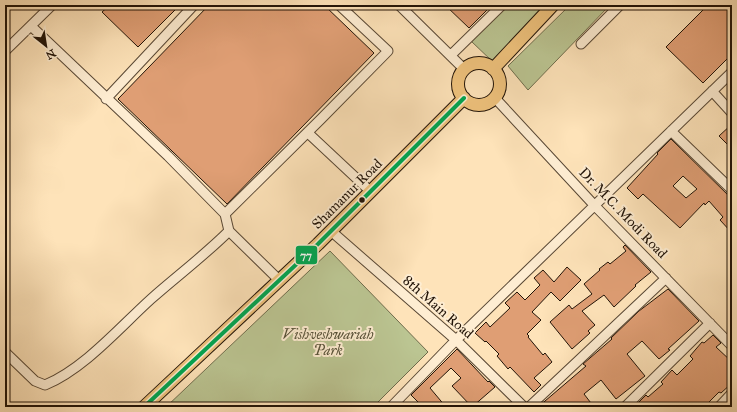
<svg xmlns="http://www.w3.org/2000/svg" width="737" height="412" viewBox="0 0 737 412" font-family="'IM FELL Great Primer',serif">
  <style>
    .green { fill: #bbc592; stroke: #6e6c4c }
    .building { fill: #df9e74; stroke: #211307; fill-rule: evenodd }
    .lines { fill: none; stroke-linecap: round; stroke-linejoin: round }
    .minor-casing { stroke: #584734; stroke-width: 11 }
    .major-casing { stroke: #211307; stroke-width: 14 }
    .minor { stroke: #feedd2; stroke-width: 9 }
    .major { stroke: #efc27c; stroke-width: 12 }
    .bus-1-casing { stroke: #feedd2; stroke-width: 7 }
    .bus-1 { stroke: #00a651; stroke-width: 4 }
    .bus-dot { fill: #211307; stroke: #feedd2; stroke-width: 1.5 }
    .labels { text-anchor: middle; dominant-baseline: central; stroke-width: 4; stroke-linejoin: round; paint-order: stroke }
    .street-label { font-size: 14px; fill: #211307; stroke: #feedd2 }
    .park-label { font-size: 14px; font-style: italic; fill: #575138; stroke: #feedd2 }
    .line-badge { stroke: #feedd2; stroke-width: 1.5 }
    .badge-label { font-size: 11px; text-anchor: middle; font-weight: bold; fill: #fff }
  </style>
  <rect width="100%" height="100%" fill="#fee3b9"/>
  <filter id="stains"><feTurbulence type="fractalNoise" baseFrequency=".005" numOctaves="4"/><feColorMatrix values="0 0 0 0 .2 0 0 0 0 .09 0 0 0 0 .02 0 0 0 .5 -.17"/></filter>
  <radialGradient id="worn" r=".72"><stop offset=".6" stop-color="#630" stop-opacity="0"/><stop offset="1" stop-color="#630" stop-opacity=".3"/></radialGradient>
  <path class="green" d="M507 5H554L494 63 471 41Z
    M570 5H610L528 90 508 66Z
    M330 251 428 352 373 407H166Z"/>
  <path class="building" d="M110 5H180L138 47 102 12Z
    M209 5H324L374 53 227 204 118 99Z
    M445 5H492L469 28Z
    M708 5H726L732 11V54L703 83 666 47Z
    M732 124V149L719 136Z
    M671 139 732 199V233L720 220 723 217 709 201 705 205 704 203 680 228 643 194 638 199 627 188 658 154 657 153ZM683 176 697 189 686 198 673 186Z
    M625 245 651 272 635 285 636 286 614 307 604 295 582 311 595 325 588 331 590 333 572 349 550 322 569 305 572 309 592 294 584 284 600 270 599 269 608 262 610 264 626 251 623 247Z
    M567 267 581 280 560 301 551 292 532 312 541 320 527 334 529 336 528 337 543 355 545 353 552 362 534 378 541 385 534 392 510 367 508 369 497 356 499 354 486 341 485 342 475 333 486 322 490 327 510 308 505 303 517 292 525 300 540 285 534 278 543 270 554 282Z
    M668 289 699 321 668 349 670 350 659 359 642 341 627 354 645 376 616 399 601 380 584 394 594 407H538L586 366 583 364 612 339 611 338 639 311Z
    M713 335 721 343 716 347 732 362V383L721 393 719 392 704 407H634L646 395 648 397 663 384 661 382 672 370 677 375 693 359 690 356 702 342 704 343Z
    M457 349 488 382 489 381 495 387 472 407 452 386 461 378 451 368 430 388 446 407H425L420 402 419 403 411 395Z"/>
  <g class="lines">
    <g class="minor-casing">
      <path id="minor" d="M399 5 465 70
        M31 26 168 156 225 214
        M581 44 620 5
        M5 51 52 5
        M451 55 502 5
        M712 91 732 113
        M495 98 595 206 732 346
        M106 99 194 5
        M671 131 732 190
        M308 133 370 191
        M229 231 225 214 321 119 388 51 339 5
        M331 231 456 340 524 407
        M5 352 35 381 45 385C84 369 120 327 151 299 177 276 205 255 229 231L279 280
        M391 407 456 340 732 72
        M529 407 666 278
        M625 407 710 323
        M719 407 732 393"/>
    </g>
    <g class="major-casing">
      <path id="major" d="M458 84a21 21 0 1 1 42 0a21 21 0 1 1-42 0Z
        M493 69 553 5
        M144 407 318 244 464 98"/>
    </g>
    <use href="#minor" class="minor"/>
    <use href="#major" class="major"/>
    <g class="bus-1-casing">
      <path id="bus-1" d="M144 407 318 244 464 98"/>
    </g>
    <use href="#bus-1" class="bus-1"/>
  </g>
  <circle class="bus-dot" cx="362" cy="200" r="3.5"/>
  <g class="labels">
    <g class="street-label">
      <text transform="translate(347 194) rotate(-45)">Shamanur Road</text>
      <text transform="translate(623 213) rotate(46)">Dr. M.C. Modi Road</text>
      <text transform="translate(438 307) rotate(41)">8th Main Road</text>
    </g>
    <g class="park-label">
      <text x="328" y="334">Vishveshwariah<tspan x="328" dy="16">Park</tspan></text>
    </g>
  </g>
  <rect class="line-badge" x="295" y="245" width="23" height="20" rx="4" fill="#00a651"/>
  <g class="badge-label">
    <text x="306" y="259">77</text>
  </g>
  <rect width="737" height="412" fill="none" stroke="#fee3b9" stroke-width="20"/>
  <rect x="6" y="6" width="725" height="400" fill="none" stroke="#211307" stroke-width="2"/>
  <rect x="10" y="10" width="717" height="392" fill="none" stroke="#211307"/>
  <g transform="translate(46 46) rotate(150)" stroke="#feedd2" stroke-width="3" paint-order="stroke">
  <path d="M0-3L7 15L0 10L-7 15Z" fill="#211307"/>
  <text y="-6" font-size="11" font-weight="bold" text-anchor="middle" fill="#211307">N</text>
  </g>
  <rect width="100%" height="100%" filter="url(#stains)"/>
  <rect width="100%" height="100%" fill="url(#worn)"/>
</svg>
